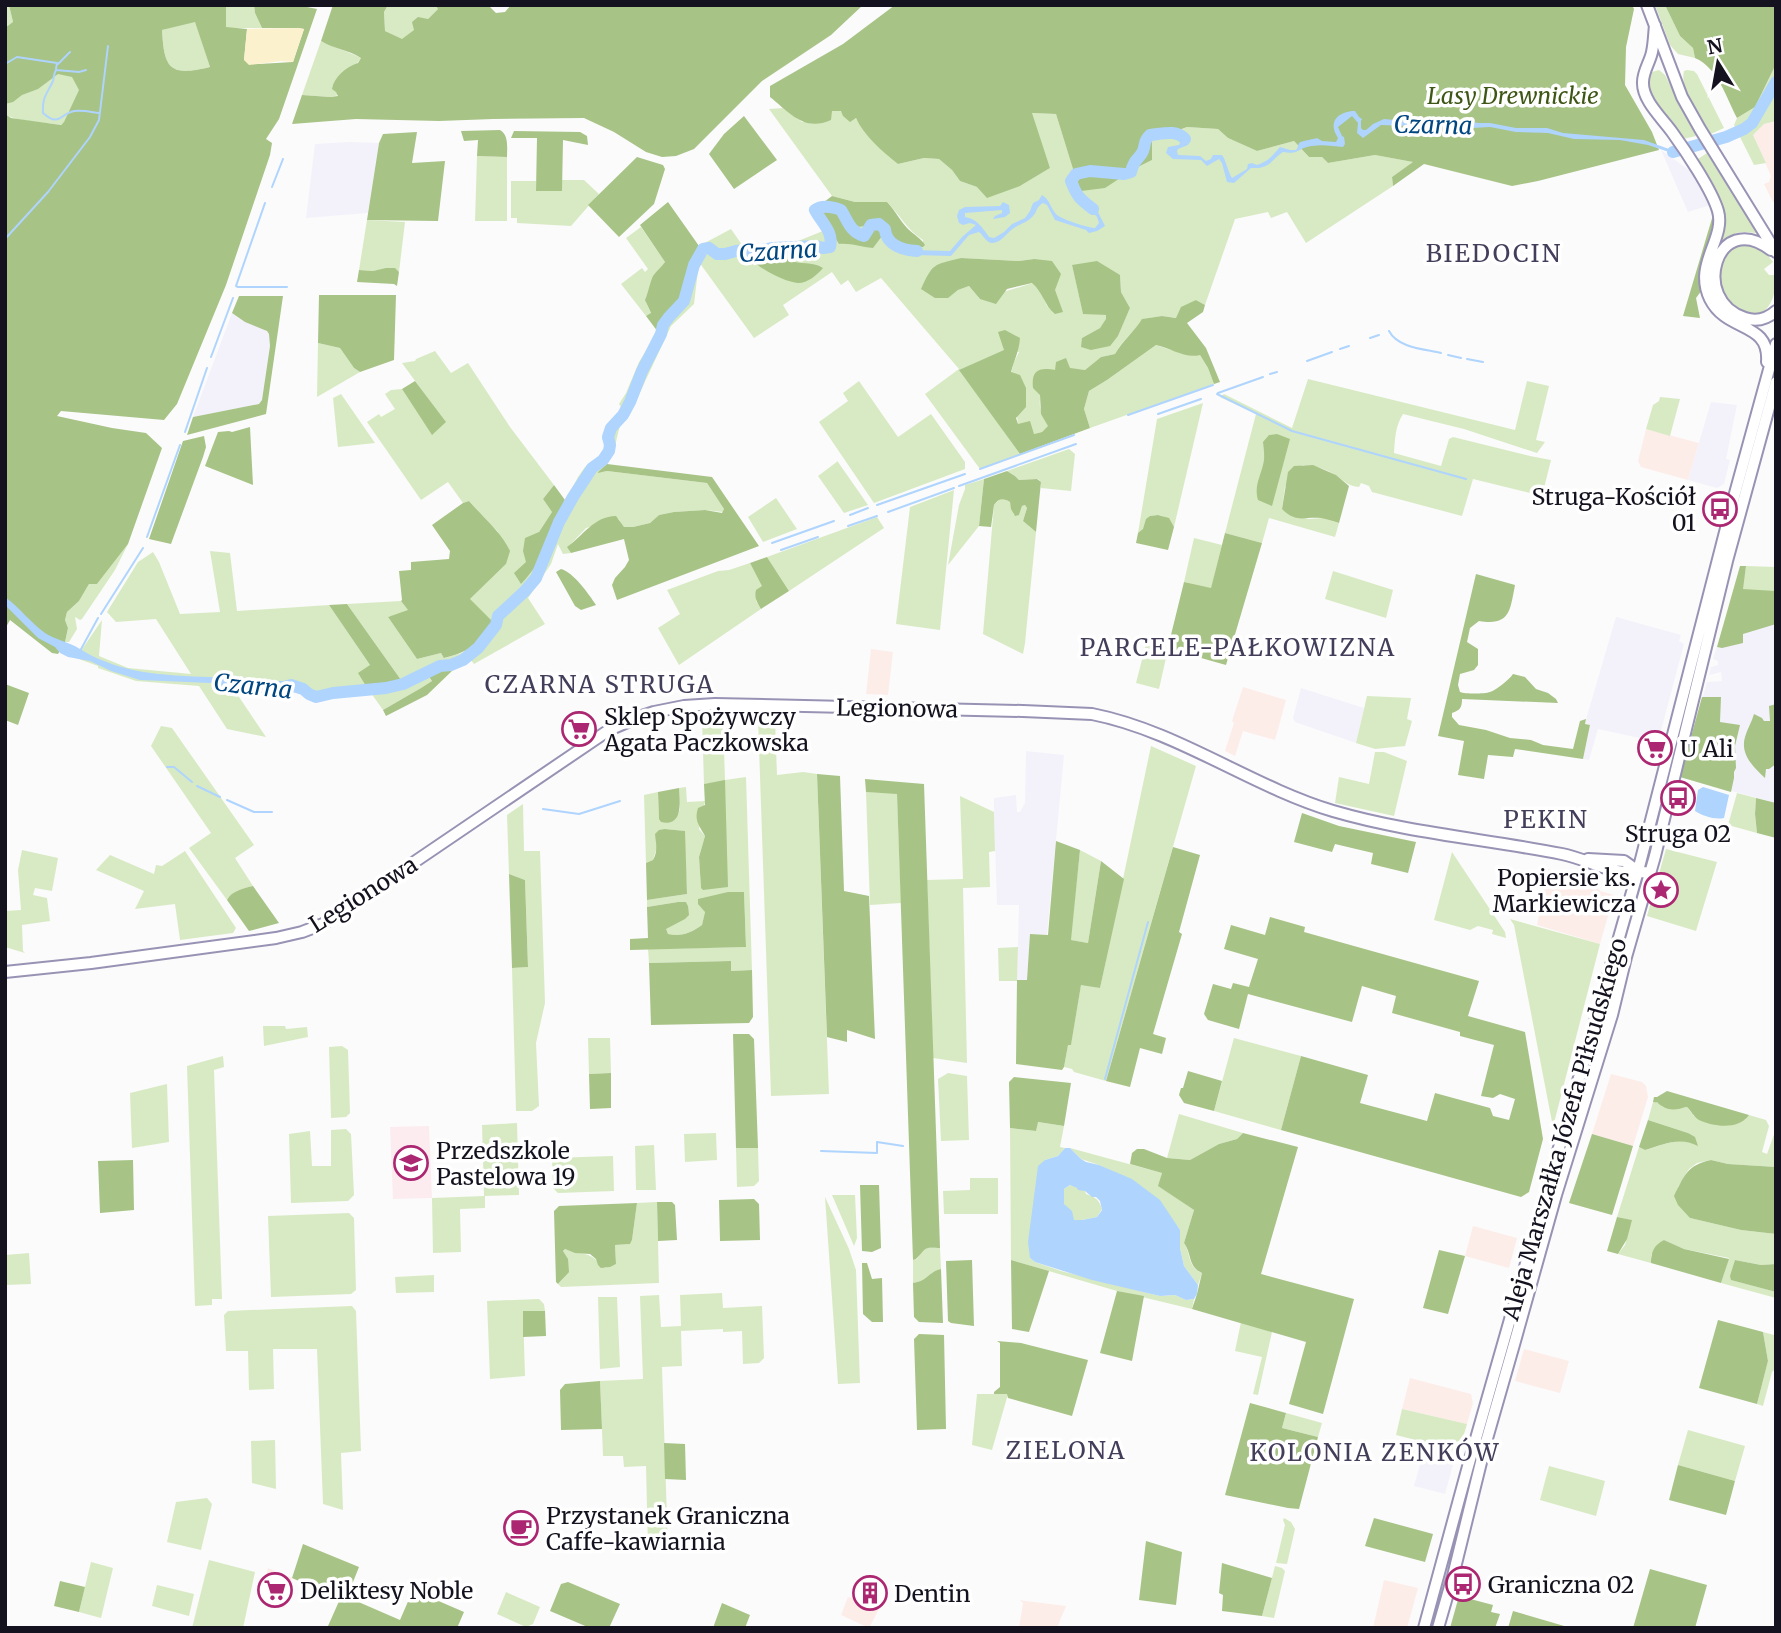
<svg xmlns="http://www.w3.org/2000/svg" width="1781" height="1633" viewBox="0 0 1781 1633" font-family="Merriweather,serif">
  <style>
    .commercial { fill: #fdede9 }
    .built { fill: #f3f2fb }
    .education { fill: #fcecf0 }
    .green { fill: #d8eac3; fill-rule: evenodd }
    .forest { fill: #a7c386; fill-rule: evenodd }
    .sand { fill: #fbf1cc }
    .water { fill: #afd4fd; fill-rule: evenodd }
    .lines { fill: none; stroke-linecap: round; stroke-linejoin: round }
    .stream { stroke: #afd4fd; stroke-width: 2 }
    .river { stroke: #afd4fd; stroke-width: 12 }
    .secondary-casing { stroke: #9893b4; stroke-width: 14 }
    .secondary { stroke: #fff; stroke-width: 10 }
    .labels { text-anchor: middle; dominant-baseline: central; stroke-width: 7; stroke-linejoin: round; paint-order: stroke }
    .park-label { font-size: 23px; font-style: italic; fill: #3e5616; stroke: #fff }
    .poi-label { font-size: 23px; fill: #14121e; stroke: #fff; text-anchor: start }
    .street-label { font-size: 23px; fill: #14121e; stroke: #fff }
    .water-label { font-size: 24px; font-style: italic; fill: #004782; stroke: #fff }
    .neighbourhood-label { font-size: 24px; letter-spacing: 2px; fill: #443e5b; stroke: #fff }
  </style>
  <rect width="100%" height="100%" fill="#fbfbfb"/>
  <path class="commercial" d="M1776 121V203L1773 202 1764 184 1769 182 1771 176 1753 135 1764 124Z
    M1646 429 1699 443 1688 480 1641 467 1638 461Z
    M871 649 893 652 888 695 866 694Z
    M1243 687 1286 700 1275 740 1243 731 1235 756 1225 751 1234 723 1232 721Z
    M1548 869 1592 879 1591 882 1600 891 1614 895 1600 944 1537 925Z
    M1611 1074 1642 1082 1646 1086 1648 1097 1633 1146 1592 1134Z
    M1473 1226 1517 1238 1509 1268 1465 1256Z
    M1524 1349 1569 1361 1560 1393 1515 1381Z
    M1410 1378 1471 1394 1473 1403 1467 1424 1402 1409Z
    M268 1568 292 1578 284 1608 265 1600 262 1595Z
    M858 1580 882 1582 879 1609 869 1628 841 1615 848 1597 855 1599Z
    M1384 1580 1418 1588 1407 1628H1373Z
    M1020 1600 1026 1601 1066 1606 1057 1628H1019L1023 1603Z"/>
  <path class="built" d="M349 142 379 143 368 213 306 218 315 144Z
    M1661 150 1692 172 1710 205 1688 212Z
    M232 313 245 322 267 331 269 334 270 346 262 400 259 404 193 417Z
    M1711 402 1737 405 1726 459 1730 460 1724 484 1717 488 1688 480Z
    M1776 611V803L1680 777 1707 682 1722 681 1721 672 1709 675 1711 667 1718 665V661L1713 659 1723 627Z
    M1616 617 1681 635 1679 641 1684 644 1658 742 1598 729 1589 760 1583 759 1590 726 1585 724 1587 716Z
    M1301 688 1364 708 1356 743 1295 722 1293 718Z
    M1026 751 1064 755 1047 935 1030 934 1027 980H1017L1019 905H997L994 812V798L1016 795 1017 812H1020L1025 803Z
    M1426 1443 1457 1450 1445 1494 1414 1486Z"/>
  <path class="education" d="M429 1126 432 1198 393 1199 390 1127Z"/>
  <path class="green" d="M5 5H9L13 22 154 75 60 125C46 122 16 122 5 114Z
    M226 5H254L255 13 262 28H226Z
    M388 5H435L438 9 428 19 402 40 385 31 384 12Z
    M1655 5H1665L1680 36 1693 48 1695 58 1678 54 1670 45Z
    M195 21 210 67C170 77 164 69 162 30Z
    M321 41C334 48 348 51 361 58L336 92 339 95 330 97 302 95Z
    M1776 64V121L1764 124 1753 135 1766 163 1754 165 1734 125 1737 118 1755 107Z
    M1659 70 1665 75 1696 136 1683 139 1651 97 1648 91V75L1652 72Z
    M1687 70 1694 71 1697 74 1724 128 1711 134C1701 118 1679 90 1684 71Z
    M783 108 802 122C813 118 828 109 840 111 860 114 884 149 898 164L924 158 939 159 952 170 960 181 977 187 1020 186 1050 168 1031 113 1056 114 1073 169H1134L1152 160V140L1187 127 1218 129 1228 138 1257 151 1294 141 1309 157H1322L1328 163 1375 155 1414 162 1392 177 1393 186 1306 243 1287 212 1271 218 1268 212 1235 219 1205 305 1196 300 1177 318 1162 316 1143 319C1134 332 1122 340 1115 354L1101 357 1085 370 1070 369 1055 370C1041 392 1032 401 1049 426L1042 432 1034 434 1018 424 1011 373 1014 362 1019 352 1005 350 960 370 1020 454 980 469 925 394 959 369 881 278 856 292 848 280 841 285 832 272 783 305 789 315 754 338 699 262 694 304 671 326 629 416 621 421 614 450 607 464 599 472 607 471 707 483 724 509 723 512 705 510 674 512 659 515 650 523 633 527H624L621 524 619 519 586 528 568 547 571 553 563 554 558 544 551 564 528 598 545 624 474 664 471 660 451 668H440L427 675 432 681 421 688 383 710 371 693 310 699 297 692 291 693 289 691 275 693 271 691 231 685 266 737 227 729 199 686 136 681 98 668V666L76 658 102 620 99 656 128 668 191 674 156 619 116 622 107 612 138 562 153 552 159 562 180 614 220 612 210 551 230 553 237 611 329 605 370 665 367 686 401 680 347 604 401 601 409 611 388 617 417 659 441 653 445 658 465 652 470 599 506 564 498 532 469 501 463 503 448 482 421 500 367 422 379 414 381 417 395 409 385 394 391 390 402 389 432 434 445 422 402 363 415 361 416 359 435 351 451 373 468 363 510 427 554 485 543 499 552 512 539 532 543 555 557 517 578 477 585 467 599 458 606 444 602 439 605 430 623 410 619 404 626 393 639 362 658 332 661 321 682 301 685 291 690 260 699 246 731 229 745 249 798 241 823 231 816 218 810 213 824 202 846 208 849 218 868 223 873 221C879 221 885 222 888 228 889 230 889 233 890 234 897 245 911 246 923 247V240C907 230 900 215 887 202H855L832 196 769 109ZM960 258 1019 261 1034 259 1048 308 1039 288 1033 283 980 299 969 286 958 290 947 298H935ZM1072 265 1120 275 1121 292 1130 308 1118 336 1082 338 1100 328 1107 319 1106 315 1083 313Z
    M1707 153 1760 234C1741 230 1732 231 1719 246H1715L1721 228 1695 161Z
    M477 156 507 157V221H475Z
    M562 180H584L599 194 571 226 517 223V218H511V181H536V191H561Z
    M367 220 405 222 399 272 394 268 373 271 359 270Z
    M641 227 665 262 647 296C644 303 649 307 651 314L646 316 621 284 642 268 645 272 648 269 626 238Z
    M1747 242 1765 252 1773 262 1764 269 1769 275H1776C1776 353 1696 299 1725 256 1727 253 1728 249 1731 247 1735 245 1743 244 1747 242Z
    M318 343 340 348 354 368 360 372 317 397Z
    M1156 345 1184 354 1200 355 1208 368 1214 384 1090 428 1084 409 1089 391 1107 380Z
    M1308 379 1515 430 1527 381 1549 386 1536 440 1545 442 1537 453 1464 429 1403 414C1395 427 1395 439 1394 453L1441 466 1449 439 1453 437 1530 456 1551 460 1542 496 1473 479 1462 516 1372 492 1369 486 1361 483 1359 487C1349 486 1345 482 1337 476 1326 469 1315 465 1302 465L1285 487 1282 509 1308 519 1323 518 1339 523 1335 537 1269 518 1262 543 1225 533 1256 414 1220 397 1224 394 1292 428Z
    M859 381 898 437 931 414 965 462V469L874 503 819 422 848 401 843 393Z
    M341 394 375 443 338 447 333 398Z
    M1660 397 1680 399 1670 436 1646 429 1653 405 1659 401Z
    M1203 403 1174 527C1165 518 1166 513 1150 516L1142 532 1138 533 1157 419Z
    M1069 449 1075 454 1071 491 1041 488V482L1038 479 1019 480 1015 476 1007 471Z
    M838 461V462L868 505 844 513 818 476Z
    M984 479 979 526 948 565 959 505 965 489V485Z
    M954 490 940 630 896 624 910 507Z
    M776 498 797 529 763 542 748 517Z
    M1000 499H1004L1010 502 1014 515H1019L1022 506 1025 505 1027 508 1023 521 1036 532 1025 643 1023 654 983 634 994 505Z
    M877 517 884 528 789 591 767 557Z
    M1194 538 1222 545 1211 589 1184 582Z
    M128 544 115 570 82 619 80 620 75 617 77 629 69 642H65L68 628 65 620 67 612 79 601 89 584H97Z
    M750 563 763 586 756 601 761 609 679 665 658 628 680 614 667 590 718 571 729 570Z
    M1746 566 1776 567V600L1742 589Z
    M1333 571 1393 590 1386 618 1325 599Z
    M1146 644 1168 649 1159 689 1136 683Z
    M1367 696 1411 698 1407 719 1412 721 1405 746 1375 749 1356 743Z
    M702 717H723L725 780 746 777 752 970 731 971V961L649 963 648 949 746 947 744 892 705 912 702 925C689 933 683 937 668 934L665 929 673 924 688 906 686 902H678L647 907V900L687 894 684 831 665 829 656 843 657 847 653 860 646 863 644 795 658 792 659 819 678 814 680 809 679 788 686 787 687 802 705 801 699 829 705 836 699 857 701 888 725 781 704 784Z
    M758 718 775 719 777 775 803 772 817 774 829 1094 771 1096Z
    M161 726 172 728 254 845 235 858 253 886C244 888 231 891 227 900L189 848 211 833 151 746Z
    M1151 746 1196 766 1106 1081 1074 1072 1072 1069 1064 1067 1068 1044H1071L1081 984 1100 988Z
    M1375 752H1384L1407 761 1394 816 1335 803 1339 777 1369 784Z
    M866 792 897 793 901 903 870 905Z
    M1737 793 1756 798 1755 814 1757 833 1728 825Z
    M960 796 994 812 995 851 989 852 990 887 963 888 967 1063 933 1058 927 880 963 879Z
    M523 804 524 851H540L545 1003 536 1043 539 1106 532 1111H516L512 968 528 967 525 880 509 874 507 815Z
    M1666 849 1717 862 1696 931 1647 916Z
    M22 850 58 858 52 891 35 888 33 895 47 898 50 921 22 925 23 951 25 953 5 947V911L21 910 18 870Z
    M1080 850 1101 861 1088 943 1070 940Z
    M185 851 236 928 233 933 180 940 175 904 135 909 144 891 96 870 110 855 154 874 156 865 162 866Z
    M1452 852 1505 932 1506 938 1492 934 1493 930 1478 926 1470 930 1434 920Z
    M1510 919 1600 944 1553 1127 1514 925Z
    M1018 947 1017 981H999L998 948Z
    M263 1026H285L286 1029 307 1027 308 1037 264 1046Z
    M588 1038H610L611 1073 589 1074Z
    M1234 1038 1301 1056 1281 1130 1214 1111Z
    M342 1046 348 1050 350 1113 346 1117 331 1118 329 1047Z
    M223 1056 224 1067 214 1070 222 1299H212V1305L195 1306 187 1066Z
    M948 1073 967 1076 969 1140 941 1141 938 1079Z
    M167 1084 169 1142 132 1148 130 1093Z
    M1653 1102 1683 1108 1687 1107 1694 1116 1745 1120 1749 1115 1766 1120 1769 1126 1762 1152 1767 1154 1776 1129V1167L1728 1164 1711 1160 1697 1163 1689 1169 1678 1187 1690 1218 1741 1230 1776 1234V1264L1761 1265 1735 1260 1732 1280 1776 1292V1298L1721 1283 1729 1258 1684 1249 1664 1240 1651 1255V1263L1618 1254 1625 1245 1631 1220 1617 1217 1639 1147 1645 1150C1662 1146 1679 1135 1697 1145L1688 1133 1648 1120Z
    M1179 1114 1243 1133 1237 1139 1219 1144 1190 1160 1167 1158Z
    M1037 1122 1064 1126 1060 1147 1065 1148 1058 1156 1045 1160 1030 1258 1035 1262 1061 1271 1160 1296 1175 1295 1186 1300 1194 1299 1192 1309 1117 1291 1011 1260 1010 1128 1036 1131Z
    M517 1123 519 1195 485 1196V1208L460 1209 461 1252 433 1253 432 1198 484 1196 482 1125Z
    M346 1129 351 1134 354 1195 348 1201 291 1203 289 1134 310 1131 312 1166H331V1130Z
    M716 1133 717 1160 685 1162 684 1134Z
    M654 1145 656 1190H636L635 1146Z
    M736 1148H758L759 1181 754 1186 737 1187Z
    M1070 1148 1162 1173 1159 1186 1194 1210 1184 1243C1191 1254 1188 1268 1202 1273L1198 1285 1184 1266 1180 1248V1230L1172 1219 1112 1171 1099 1165 1081 1159Z
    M613 1156 614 1191 558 1193 553 1188 552 1158Z
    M970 1178H998V1214H944L943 1191 970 1190Z
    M1070 1185 1085 1191 1086 1194C1096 1197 1099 1200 1102 1209L1097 1217 1082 1220H1074L1064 1204V1189Z
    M832 1195H855L857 1238 854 1246Z
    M825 1197 849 1249 856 1270 860 1383 838 1384Z
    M657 1202 659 1283 561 1287 558 1284C569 1275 570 1263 563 1251L565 1249C585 1256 588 1250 605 1268L616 1264 615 1245 630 1244 632 1240 637 1203Z
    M349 1213 354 1218 356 1290 351 1294 271 1297 268 1216Z
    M927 1248H940L941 1269C929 1271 928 1281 913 1283V1260L917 1259 922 1251Z
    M29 1253 31 1284 5 1285V1255Z
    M434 1275V1292L396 1293 395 1277Z
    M722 1293 723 1308 762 1306 764 1358 759 1363 743 1364 742 1331 723 1332V1329L681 1331 682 1366 662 1367 668 1549 648 1547 646 1466 624 1467 623 1456H603L600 1381 643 1379 640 1296 659 1295 661 1327 681 1326 680 1295Z
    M598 1297H617L620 1367 600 1369Z
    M539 1299 544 1304 545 1311H523L525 1376 490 1379 487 1301Z
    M352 1306 356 1311 361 1451 341 1453 343 1510 323 1504 317 1349H273L274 1389 249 1390 248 1351H226L224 1315 228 1311Z
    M1241 1322 1272 1332 1258 1395 1253 1394 1262 1357 1235 1351Z
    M1763 1332 1774 1335V1339L1776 1340V1368L1772 1372 1763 1406 1757 1404 1768 1361Z
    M977 1394H1008L992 1450 972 1445Z
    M1402 1409 1467 1424 1459 1451 1396 1435Z
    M1286 1413 1322 1423 1318 1437 1282 1428Z
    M1688 1430 1745 1446 1735 1481 1678 1465Z
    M275 1440 276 1489 252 1483 251 1441Z
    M1549 1466 1605 1481 1596 1516 1540 1500Z
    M207 1498 212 1504 201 1550 167 1542 176 1502Z
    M1284 1518 1291 1522 1295 1529 1287 1564 1276 1563 1285 1525 1283 1520Z
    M209 1560 255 1572 243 1628H192Z
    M91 1562 113 1568 101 1618 79 1612Z
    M1275 1566 1282 1568 1285 1571 1274 1618 1262 1616Z
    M157 1585 194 1594 189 1616 152 1606Z
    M506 1592 540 1607 533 1624 526 1627 497 1614Z"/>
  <path class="forest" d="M9 5H226V27L247 29 244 60 259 64 293 62 304 29 298 28H262L255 13 254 5H297L317 9 279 119 266 139 272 143 270 155 226 285 177 404 164 420 61 411 57 416 112 428 146 433 162 448 128 544 97 584H89L79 601 67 612 65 620 68 628 65 642 58 654 52 653 10 620 5 629V114L11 118 61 125 64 122 79 90 72 77 58 74 38 89 22 95 13 102 5 104V28L13 22ZM195 22 210 67C170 77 164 69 162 30Z
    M333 5H388L384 12 385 31 402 39 414 30 412 22 418 17 428 19 438 9 435 5H471L490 7 496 13 505 12 511 5H863L831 35 762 81 694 149 676 156 662 157 646 152 614 132 584 118 493 119 439 121 356 119 292 124 302 95 330 97 338 96 336 92 332 89C334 77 346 67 358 63L361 58C349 50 334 49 321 41Z
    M895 5H1632L1634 9 1626 47 1625 85 1652 132 1659 150 1538 181 1512 186 1424 164 1393 186 1392 177 1413 162 1375 155 1328 163 1322 157H1309L1294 141 1257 151 1228 138 1218 129 1187 127 1152 140V160L1134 169 1105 188 1081 191 1073 169 1056 114 1032 113 1050 168 1020 186 987 198 977 187 960 181 952 170 939 159 924 158 898 164C883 152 864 136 856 118L850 122 843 116 841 111H832L831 120C804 132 790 113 770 97V86L843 44Z
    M1665 5H1776V64L1755 107 1737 118C1726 97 1718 68 1695 58L1693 48 1680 36Z
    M744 116 777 160 734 189 709 154 724 134Z
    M500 130C509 135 507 148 507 157L477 156 478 140 464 141 461 131Z
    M514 131 580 132 587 136 588 145 563 140 562 191H536L537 138H511Z
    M417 132 412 163 445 161 438 221 367 220 379 143 383 134Z
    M637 157 663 165 665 169 654 204 619 237 588 205Z
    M832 196 855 202H887C895 210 900 221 908 229 914 235 921 238 925 245L923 247C913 246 902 246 894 239 884 230 892 222 873 221L866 226 857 227 849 218 845 208 824 202Z
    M668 202 699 246 690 261 685 291 682 301 661 321 658 332 646 316 651 313 645 300C648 294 650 282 653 276 656 271 662 267 665 262L640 225Z
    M818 210C824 210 832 209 837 212 851 220 840 238 867 237L871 229 880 228 882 236 873 248C861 247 851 243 839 244Z
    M1713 215V224L1700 270 1702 290 1696 298 1700 318 1683 316Z
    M774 252C779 254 784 258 789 260 800 265 812 261 823 268 817 275 808 283 798 283 787 283 757 268 752 259L756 254Z
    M961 258 1019 261 1034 259 1052 261 1061 274 1055 290 1063 312 1055 314C1044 305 1043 292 1032 283L1007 289 996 304 980 299 969 286 958 290 948 298H935L921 289C933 263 933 265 961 258Z
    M1097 261 1120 275 1121 292 1130 308 1118 336 1110 346 1091 350 1081 347 1082 338 1100 328 1106 319V315L1083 314 1072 265Z
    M386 268H395L399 272 397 286 394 284 357 282 359 270 373 271Z
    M319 295H396L394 360 360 372 354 368 340 348 318 343Z
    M239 296H283L266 414 187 435 193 417 259 404 262 400 270 346 269 334 267 331 245 322 232 313Z
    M1196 300 1205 305 1203 312 1187 323 1206 348 1220 382 1214 384 1208 368 1200 355C1185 359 1171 348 1156 345L1107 380 1089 391 1084 409 1090 428 1020 454 959 370 1004 350 998 332 1005 330 1020 338C1019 352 1014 360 1011 372L1020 375 1026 388V407L1016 418 1018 424 1030 421 1034 434 1042 432 1048 426 1041 414 1040 395 1033 388C1031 370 1039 367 1055 370L1056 362 1066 358 1070 368 1085 370 1101 357 1115 354C1123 340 1134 332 1142 319L1162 316 1176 318 1181 307Z
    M415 381 446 422 432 435 402 389Z
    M250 427 253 485 205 466 218 432 229 431 232 432Z
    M1277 434 1290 439 1272 506 1258 500C1254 487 1260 477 1263 465 1265 458 1264 450 1263 442L1269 435Z
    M204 436 206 447 203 457 171 544 149 539 183 441Z
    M607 464 712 477 759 546 617 600 612 585 615 578 625 567 629 560 624 539 571 553 567 547C583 536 594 516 616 516L624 527H633L650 523 659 515 674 512 705 510 722 513 724 509 707 483 607 471 597 473Z
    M1313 465 1336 475 1349 486 1339 523C1333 521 1327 519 1321 518 1305 516 1297 524 1282 509L1288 472 1294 466Z
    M1007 471 1015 476 1019 480 1037 479 1041 482 1036 532 1023 521 1027 508 1025 505 1022 506 1019 515 1015 516 1011 509 1010 502C1003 498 999 498 994 505L991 527 979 526 984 479Z
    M554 485 565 500C550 532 547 557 521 584L514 573 526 562 523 551 525 538 539 532 552 512 543 499Z
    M469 501C483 517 501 532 510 551L506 564 470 599 492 621C479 643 470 652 444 658L441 653 417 659 388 617 408 610 401 601 402 600 399 571 411 570V562L449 559 450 551 432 525 463 503Z
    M1158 515 1169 518 1174 527 1168 550 1136 543 1138 533 1143 529 1146 519 1150 516Z
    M1225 533 1262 543 1226 665 1194 656 1168 647 1184 582 1211 588Z
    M767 557 789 591 761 609C757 602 754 598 756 590L762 586 750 563Z
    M1740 566H1746L1743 589 1775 591 1776 624 1743 634V643L1722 648 1717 647Z
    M561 569C573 572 589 594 596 605L581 610 575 606 556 572Z
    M1476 574 1515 585C1510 611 1510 626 1479 621L1470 628 1467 642 1478 649V665L1474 670 1460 674 1458 685 1460 692C1465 694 1484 694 1490 692 1496 690 1509 680 1513 674L1525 677 1536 689 1548 693 1556 699 1558 703 1462 699C1462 708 1460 710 1452 713V717L1459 725 1486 730 1510 738 1531 740 1543 745 1573 749 1580 721 1586 719 1585 724 1590 725 1583 759 1515 749 1513 757 1488 755 1484 779 1458 775 1464 741 1438 736Z
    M347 604 401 680 384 685 366 686 358 673 370 665 329 605Z
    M440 668H451L453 670 427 695 386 716 383 710 421 688 432 681 427 674Z
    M5 684 29 693 18 725 5 720Z
    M1702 697H1721L1720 722 1740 725 1735 746 1736 768 1734 772V778L1731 792 1680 777Z
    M1776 704V764L1769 769H1766L1765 778C1753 767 1740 754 1745 737 1747 729 1752 722 1754 714L1762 718 1764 721H1770L1769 706Z
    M817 774 840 776 844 891 869 896 875 1039 847 1030V1042L827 1037Z
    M865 779 924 784 940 1248C922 1247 927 1248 916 1259L913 1260 897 794 866 792Z
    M725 780 728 887 703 890 701 888 699 857 705 836C699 825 694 821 698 808L705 805 704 784Z
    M679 788C680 803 683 827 661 822L659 819 658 792Z
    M1756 798 1776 803V838L1757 833 1755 814Z
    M1302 813 1339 826 1416 842 1408 873 1371 864 1373 853 1335 844 1332 852 1294 842Z
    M665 829 685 831 687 894 647 900 646 863 653 860C658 851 656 844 655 834L659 830Z
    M1056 841 1080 850 1071 940 1088 943 1101 861 1124 879 1100 988 1081 985 1071 1045H1068L1064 1067 1062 1070 1016 1064 1017 980H1027L1030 934 1048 935Z
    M1173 847 1200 855 1179 932 1182 934 1153 1034 1166 1038 1162 1054 1140 1048 1130 1087 1106 1081Z
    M509 874 525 880 528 967 512 968Z
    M253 886 279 923 249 931 227 900C231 891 244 888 253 886Z
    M728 892H744L746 947 630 950V939L648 938 647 907 678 902H686L688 906 689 915 685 919 666 929 668 934C682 937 690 933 702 925L705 912 698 904V899Z
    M1270 917 1305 927 1304 932 1479 981 1468 1016 1525 1032 1543 1139 1529 1192 1521 1197 1281 1130 1301 1056 1368 1075 1360 1103 1427 1121 1435 1093 1490 1108 1493 1116 1509 1120 1515 1099 1500 1094 1493 1098 1481 1096 1494 1045 1460 1036V1032L1392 1013 1396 996 1362 986 1352 1022 1248 994 1239 1029 1208 1020 1204 1014 1213 984 1231 989 1233 983 1249 987 1258 959 1224 949 1231 925 1265 935Z
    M731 961V971L752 970 753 1017 749 1023 651 1025 649 963Z
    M733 1034H749L754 1039 758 1148H736Z
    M1188 1071 1222 1081 1214 1111 1184 1103 1179 1095 1181 1088H1183Z
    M611 1073V1108L590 1109 589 1074Z
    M1014 1077 1071 1083 1064 1126 1038 1122 1036 1131 1010 1128 1009 1082Z
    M1667 1091 1749 1115C1739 1130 1714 1127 1699 1120 1694 1117 1691 1111 1687 1107 1678 1109 1671 1112 1662 1106 1654 1101 1662 1104 1653 1102L1654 1097H1657Z
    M1648 1120 1688 1133 1695 1137 1698 1146C1679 1136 1663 1145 1645 1150L1639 1147Z
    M1243 1133 1298 1147 1261 1274 1354 1299 1323 1414 1289 1404 1306 1342 1192 1309 1197 1294 1202 1273C1188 1267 1192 1254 1184 1243L1194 1210 1158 1186 1162 1173 1130 1164 1132 1153 1137 1149H1144L1167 1158 1190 1160 1219 1144 1237 1139Z
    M1592 1134 1633 1146 1612 1215 1569 1203Z
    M133 1160 134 1210 100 1213 98 1161Z
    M1711 1160 1728 1164 1776 1167V1234L1741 1230 1690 1218 1678 1205 1674 1196C1684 1176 1687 1165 1711 1160Z
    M860 1185H879L881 1248 872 1252 862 1251Z
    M754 1199 759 1204 760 1240 720 1241 719 1200Z
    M657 1202H672L675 1205 677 1240 658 1241Z
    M637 1203 632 1240 630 1244 615 1245 616 1264 610 1267 601 1268 598 1265 596 1259 590 1254 575 1253 565 1249 563 1251 568 1259 569 1272 558 1284 556 1282 554 1211 559 1206Z
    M1617 1217 1632 1220 1627 1239 1618 1254 1607 1251Z
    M1664 1240 1684 1249 1729 1259 1721 1283 1651 1263C1651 1252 1654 1245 1664 1240Z
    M1439 1250 1465 1256 1448 1314 1423 1308Z
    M972 1260 974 1326 951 1323 948 1321 946 1261Z
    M1011 1260 1049 1271 1029 1332 1012 1329Z
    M1735 1260 1761 1265 1776 1264V1292L1731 1280 1730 1276Z
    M862 1263H867L872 1279 882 1278 883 1322H872L863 1314Z
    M941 1269 943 1323 919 1322 914 1317 913 1283C928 1281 929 1271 941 1269Z
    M1117 1291 1144 1296 1132 1361 1100 1353Z
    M523 1311H545L546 1336 523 1337Z
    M1718 1320 1763 1332 1768 1361 1757 1404 1699 1388Z
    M919 1334 944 1335 946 1429 917 1430 914 1339Z
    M997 1341 1021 1343 1088 1360 1072 1416 1008 1398 1007 1394H994V1392L1000 1387V1343Z
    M600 1381 602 1429 561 1430 560 1390 565 1384Z
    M1250 1403 1286 1413 1282 1428 1318 1437 1299 1509 1288 1508 1225 1495Z
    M664 1443 685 1444 686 1480 665 1479Z
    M1678 1465 1735 1481 1726 1515 1669 1500Z
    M1374 1518 1433 1534 1425 1562 1365 1546Z
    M1146 1541 1182 1552 1176 1605 1139 1600Z
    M303 1544 359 1567 347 1597 400 1620 413 1590 464 1612 457 1628H331L328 1626 340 1599 292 1578Z
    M1222 1563 1272 1578 1262 1616 1222 1611 1223 1595 1219 1593Z
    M1650 1569 1707 1585 1695 1628H1633Z
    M60 1581 85 1587 79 1612 54 1606Z
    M568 1582 620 1604 609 1628H590L550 1611 561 1584Z
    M1459 1596 1493 1605 1491 1612 1500 1614 1495 1628H1450Z
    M722 1603 750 1615 745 1628H713Z
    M1513 1611 1571 1628H1508Z"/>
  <path class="sand" d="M298 28 304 29 293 62 281 61 249 65 244 60 247 29Z"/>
  <path class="water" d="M1352 111H1355L1359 117 1362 119 1361 121V128L1363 130H1366L1373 124 1384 119 1415 122 1454 120 1479 123H1490L1516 128H1547L1563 133 1644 140 1669 149 1677 150 1680 154H1675L1648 145 1620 140 1574 139 1548 133 1516 132 1490 127 1472 128 1452 125 1435 127 1381 125 1363 138 1357 133 1358 123 1352 116 1338 127 1342 136 1344 137 1345 144 1343 147C1333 146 1322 144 1312 146 1297 148 1300 155 1283 152 1270 161 1270 169 1251 168L1234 183 1227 182 1222 163 1219 159 1207 166 1201 160 1173 159 1166 153 1168 147 1179 145 1181 141 1175 136H1171L1174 130 1186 136 1189 140 1188 145 1178 149 1177 151 1178 155 1200 156 1206 161 1211 159 1213 155H1222C1226 160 1228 172 1232 178L1247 169 1248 164 1252 163 1257 165C1270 160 1271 157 1280 147L1290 150H1296C1298 148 1298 145 1299 143 1301 141 1314 139 1317 138L1322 141 1336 142 1338 138C1328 123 1336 113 1352 111Z
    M1042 195C1050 200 1050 207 1056 214 1060 219 1089 228 1095 228L1099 223 1097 217 1088 207H1083L1079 201 1082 200 1098 212 1105 226 1097 231 1089 233 1086 230 1055 220 1047 205 1043 203C1036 207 1038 210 1033 216 1028 222 1020 224 1014 228 1007 232 1001 244 991 243 986 242 983 235 979 232L969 235 951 256 915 255 902 251 903 248 911 250 950 251 962 237 976 225 970 223 963 225 959 223 957 216 959 210 965 207 1000 206 1003 202 1009 205 1010 213 1005 217 993 219 995 216 1002 213V210L965 213V217C977 219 982 227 989 237L994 238 1004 232 1012 224 1025 218 1030 211 1033 203 1039 200Z
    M5 597C20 608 31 623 45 633 56 640 69 642 80 649 87 653 95 658 104 661 141 677 193 676 233 678L234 684 140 680 111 671 90 661 68 657 60 653 55 647 38 638 5 605Z
    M1703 787 1729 795 1724 818C1715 820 1703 816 1695 811L1698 790Z
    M1065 1148H1070L1081 1159 1086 1162 1099 1165 1132 1179 1160 1200 1180 1230V1248L1184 1266 1198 1285 1197 1294 1194 1299 1186 1300 1175 1295 1160 1296 1092 1280 1035 1262 1030 1258 1028 1242 1038 1166 1045 1160 1058 1156ZM1070 1185 1077 1188 1078 1190 1085 1191 1092 1197H1096L1100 1201 1102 1210 1097 1217 1082 1220H1074L1072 1211 1064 1204V1189Z"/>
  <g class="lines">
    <path class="stream" d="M5 64 17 57 57 63 56 69
      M58 64 70 52
      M86 70 79 72 56 70C54 73 54 77 53 81 47 94 42 97 43 113 60 128 60 113 75 111 82 110 91 112 99 113
      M272 187 283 159
      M265 203 236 286 238 287H287
      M5 239 48 192 90 137 99 120 108 46
      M1389 331C1398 348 1424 349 1441 353
      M1370 338 1379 335
      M1340 349 1349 346
      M1448 355 1461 358
      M211 357 233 298
      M1467 359 1483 362
      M1307 361 1332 352
      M1270 374 1277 372
      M1218 393 1263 377
      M1217 394 1292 431 1466 479
      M1158 414 1201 399
      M1128 415 1213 385
      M185 432 207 368
      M980 469 1074 435
      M959 486 1076 444
      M877 505 965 474
      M888 512 954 488
      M850 515 868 508
      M848 526 877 516
      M147 537 180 445
      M772 543 834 521
      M781 550 818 537
      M101 614 143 548
      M80 651 98 618
      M167 767H174L192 782
      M197 786 220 797
      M227 800 254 812H272
      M543 809 579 814 620 801
      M1105 1079 1148 922
      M821 1151 877 1153V1142L903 1146"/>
    <path class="river" d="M1673 152 1726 137 1744 129 1752 123 1776 82
      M1093 209C1080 199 1077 197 1071 181L1076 174 1090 171 1124 174 1131 172C1134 158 1139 160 1143 151 1146 143 1143 142 1150 135 1162 134 1176 129 1185 139
      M218 681H231L259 687H284L291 685 303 689 309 694 316 697 333 693 386 688 403 684 440 666 451 665 463 660 478 648 496 625 498 616 525 591 536 578 559 522 573 497 592 468 603 460 609 451 610 445 608 437 611 428 623 415 630 402 642 371 661 334 663 325 669 317 684 301 694 265 703 249 709 248 717 254H725L736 251 744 250 752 252 773 248 816 246 823 248 830 247C834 232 821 222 815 210 822 205 833 207 841 210 848 221 850 232 864 236L871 225 879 224 885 229C886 245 903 250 917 251"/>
    <g class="secondary-casing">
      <path id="secondary" d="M1647 5 1682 97 1700 129 1776 252
        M1655 25C1654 34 1654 43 1652 52 1650 62 1643 71 1643 82 1642 100 1662 118 1672 132 1685 150 1712 190 1718 211 1726 239 1693 264 1710 299 1727 333 1770 321 1767 362
        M1771 250C1716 208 1690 301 1745 318 1757 322 1767 319 1776 311
        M1588 859 1624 861 1638 871
        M5 972 91 963 276 938 302 932 323 924 609 730 639 717 654 712 684 706 715 704 1023 711 1092 714C1178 731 1250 786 1333 811 1408 833 1486 839 1562 854 1583 858 1603 870 1623 872 1633 873 1640 871 1650 873
        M1424 1628 1467 1470 1638 871 1734 497 1776 344
        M1438 1628 1453 1576 1486 1442 1515 1341 1556 1195 1612 1015 1626 957 1655 856 1727 561 1776 382"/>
    </g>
    <use href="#secondary" class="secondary"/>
  </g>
  <defs>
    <g id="bus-ring" transform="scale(1.75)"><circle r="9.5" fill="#fff" stroke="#ac2771" stroke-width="1.5"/><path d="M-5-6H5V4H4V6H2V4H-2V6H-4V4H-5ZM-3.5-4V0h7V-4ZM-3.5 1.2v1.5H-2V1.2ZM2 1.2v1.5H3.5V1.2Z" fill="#ac2771"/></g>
    <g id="supermarket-ring" transform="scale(1.75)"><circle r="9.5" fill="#fff" stroke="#ac2771" stroke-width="1.5"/><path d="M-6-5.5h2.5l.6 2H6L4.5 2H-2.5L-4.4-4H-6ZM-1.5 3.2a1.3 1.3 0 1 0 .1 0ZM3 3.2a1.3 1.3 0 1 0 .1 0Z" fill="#ac2771"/></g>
    <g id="sight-ring" transform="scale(1.75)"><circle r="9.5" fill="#fff" stroke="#ac2771" stroke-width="1.5"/><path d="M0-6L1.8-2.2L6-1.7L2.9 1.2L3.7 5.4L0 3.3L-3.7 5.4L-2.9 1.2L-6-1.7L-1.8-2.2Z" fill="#ac2771"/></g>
    <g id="school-ring" transform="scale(1.75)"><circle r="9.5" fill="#fff" stroke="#ac2771" stroke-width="1.5"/><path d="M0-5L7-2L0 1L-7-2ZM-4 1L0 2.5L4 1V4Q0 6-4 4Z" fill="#ac2771"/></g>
    <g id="cafe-ring" transform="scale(1.75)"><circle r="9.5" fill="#fff" stroke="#ac2771" stroke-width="1.5"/><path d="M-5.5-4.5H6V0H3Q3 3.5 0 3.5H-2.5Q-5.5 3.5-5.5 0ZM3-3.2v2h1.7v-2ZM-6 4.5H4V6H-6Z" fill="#ac2771"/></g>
    <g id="building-ring" transform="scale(1.75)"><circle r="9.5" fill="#fff" stroke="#ac2771" stroke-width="1.5"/><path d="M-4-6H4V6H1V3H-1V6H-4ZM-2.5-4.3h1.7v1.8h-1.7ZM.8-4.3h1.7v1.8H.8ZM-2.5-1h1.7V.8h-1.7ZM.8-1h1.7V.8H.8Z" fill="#ac2771"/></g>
  </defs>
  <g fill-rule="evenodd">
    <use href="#bus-ring" x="1720" y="509"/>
    <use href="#supermarket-ring" x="579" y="729"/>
    <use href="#supermarket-ring" x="1655" y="748"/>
    <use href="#bus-ring" x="1678" y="798"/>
    <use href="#sight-ring" x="1661" y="890"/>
    <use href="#school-ring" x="411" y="1163"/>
    <use href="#cafe-ring" x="521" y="1528"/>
    <use href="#bus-ring" x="1463" y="1584"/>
    <use href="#supermarket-ring" x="275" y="1590"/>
    <use href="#building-ring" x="870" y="1593"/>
  </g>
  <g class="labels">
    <g class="park-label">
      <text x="1513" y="95">Lasy Drewnickie</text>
    </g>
    <g class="poi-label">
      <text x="1696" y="496" text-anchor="end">Struga-Kościół<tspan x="1696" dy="26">01</tspan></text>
      <text x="604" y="716">Sklep Spożywczy<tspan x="604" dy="26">Agata Paczkowska</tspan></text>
      <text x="1680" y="748">U Ali</text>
      <text x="1678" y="833" text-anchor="middle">Struga 02</text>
      <text x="1636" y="877" text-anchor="end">Popiersie ks.<tspan x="1636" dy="26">Markiewicza</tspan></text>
      <text x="436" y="1150">Przedszkole<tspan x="436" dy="26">Pastelowa 19</tspan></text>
      <text x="546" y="1515">Przystanek Graniczna<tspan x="546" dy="26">Caffe-kawiarnia</tspan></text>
      <text x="1488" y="1584">Graniczna 02</text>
      <text x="300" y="1590">Deliktesy Noble</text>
      <text x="894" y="1593">Dentin</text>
    </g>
    <g class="street-label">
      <text transform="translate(897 708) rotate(1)">Legionowa</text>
      <text transform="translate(363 894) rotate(-32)">Legionowa</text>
      <text transform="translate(1564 1129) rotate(-74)">Aleja Marszałka Józefa Piłsudskiego</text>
    </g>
    <g class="water-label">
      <text transform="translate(1433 125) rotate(1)">Czarna</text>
      <text transform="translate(778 251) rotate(-4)">Czarna</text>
      <text transform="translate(253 686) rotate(6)">Czarna</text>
    </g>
    <g class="neighbourhood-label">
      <text x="1494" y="253">BIEDOCIN</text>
      <text x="1238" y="647">PARCELE-PAŁKOWIZNA</text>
      <text x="600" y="684">CZARNA STRUGA</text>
      <text x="1546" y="819">PEKIN</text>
      <text x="1066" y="1450">ZIELONA</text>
      <text x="1375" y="1452">KOLONIA ZENKÓW</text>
    </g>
  </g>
  <rect width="1781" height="1633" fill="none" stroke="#14121e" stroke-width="14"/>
  <g transform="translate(1718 63) rotate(349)" stroke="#ffffff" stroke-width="5" paint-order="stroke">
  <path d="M0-5L12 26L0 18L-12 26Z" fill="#14121e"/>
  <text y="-10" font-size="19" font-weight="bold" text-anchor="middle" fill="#14121e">N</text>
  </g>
</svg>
